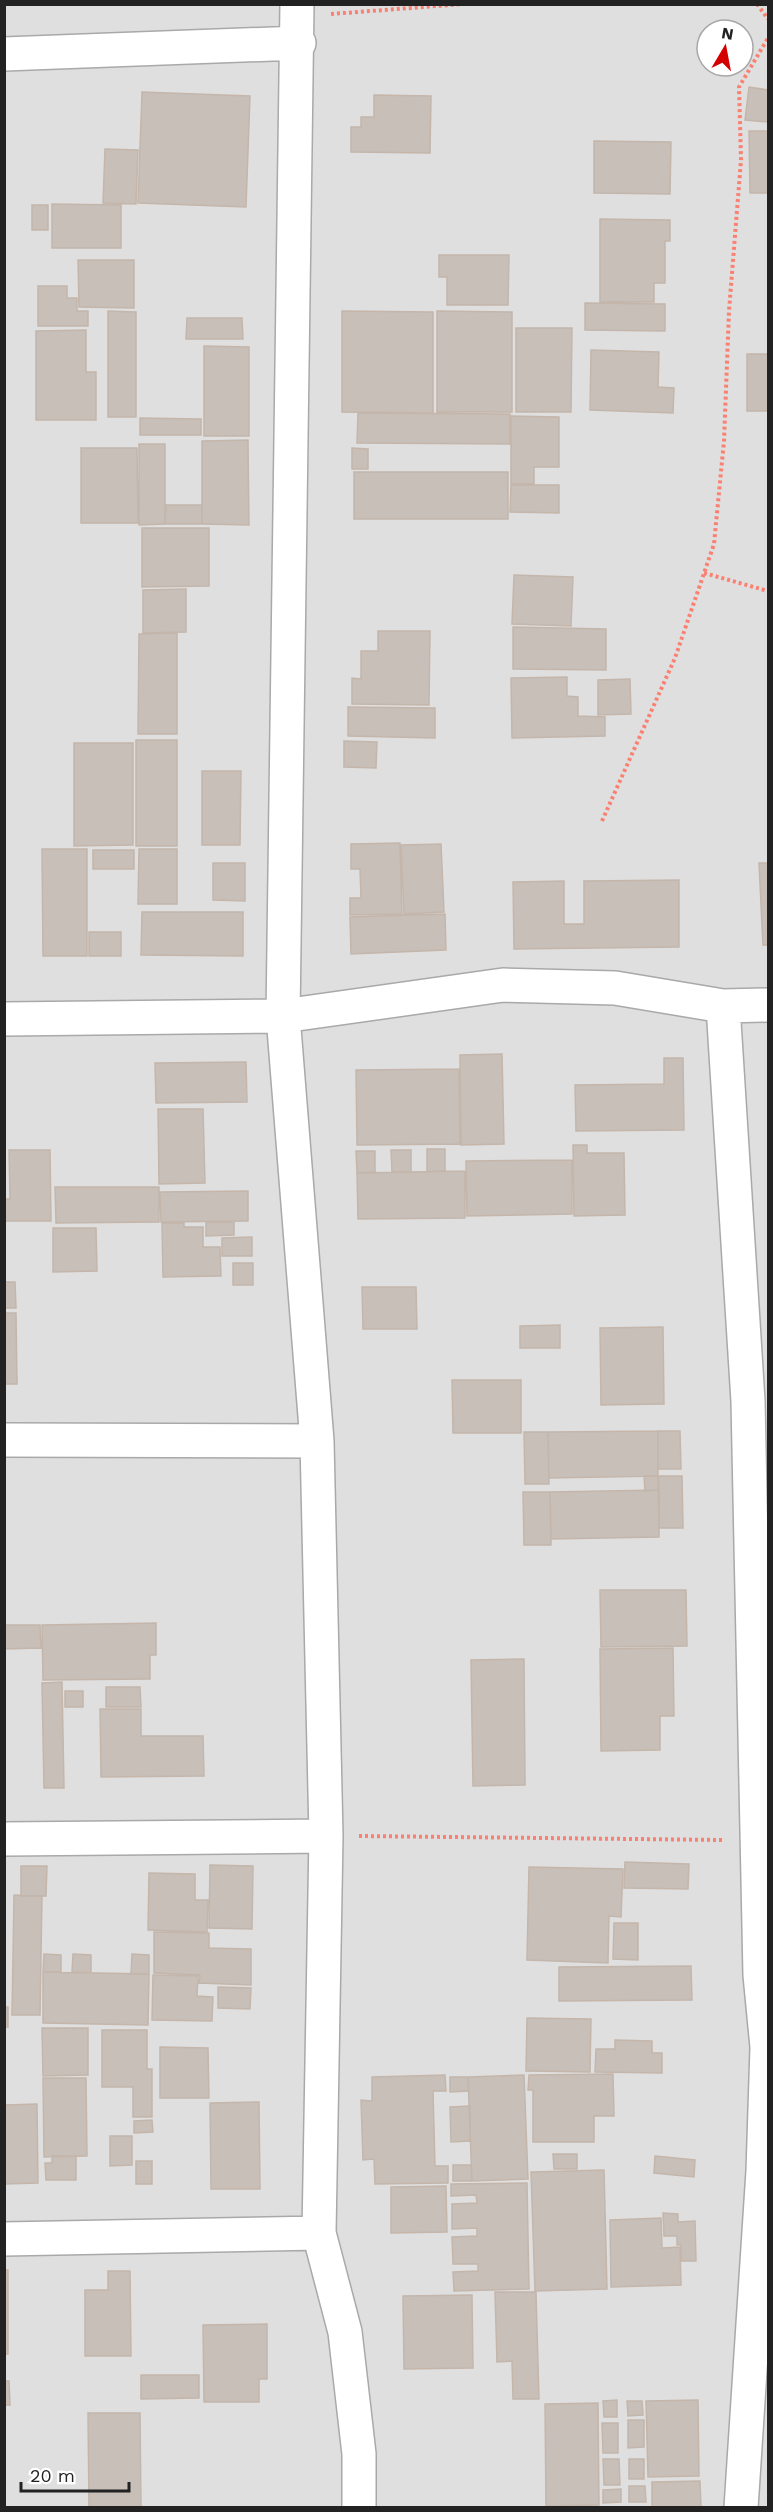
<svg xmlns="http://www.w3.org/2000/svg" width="773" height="2512" viewBox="0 0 773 2512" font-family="'Work Sans',sans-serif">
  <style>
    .residential { fill: #e0dfdf; fill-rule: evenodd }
    .building { fill: #c7bfb8; stroke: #c4b6ab; stroke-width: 1.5 }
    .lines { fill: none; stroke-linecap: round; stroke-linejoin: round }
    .minor-casing { stroke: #a9a9a9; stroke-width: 36 }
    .path { stroke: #fa8072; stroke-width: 4; stroke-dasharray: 3 3; stroke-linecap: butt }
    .minor { stroke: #fff; stroke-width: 33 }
  </style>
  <rect width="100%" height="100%" fill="#f2efe9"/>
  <path class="residential" d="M5 5H768V2507H5ZM707 30H743V66H707Z"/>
  <path class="building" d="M749 87 768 90V122L745 120Z
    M142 92 250 96 246 207 138 203Z
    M374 95 431 96 430 153 351 152V127H361V117H374Z
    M749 131H768V193H750Z
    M594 141 671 142 670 194 594 193Z
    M105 149 138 150 136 204 103 203Z
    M52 204 121 205V248H52Z
    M32 205H48V230H32Z
    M600 219 670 220V241H665V283H654V302H600Z
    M439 255H509L508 305H447V277H439Z
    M78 260H134V308L79 307Z
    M38 286H67V298H77V311H88V326H38Z
    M585 303 665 304V331L585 330Z
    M108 311 136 312V417H108Z
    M342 311 433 312V413L342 412Z
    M437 311 512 312V412H437Z
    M187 318H242L243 339H186Z
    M516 328H572L571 412H516Z
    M86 330V372H96V420H36V331Z
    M204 346 249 347V436H204Z
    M591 350 659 352 658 387 674 388 673 413 590 410Z
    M747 354H768V411H747Z
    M358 413 510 414V444L357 443Z
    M511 416 559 417V467H534V484H511Z
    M140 418 201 419V435H140Z
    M248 440 249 525 202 524V441Z
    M139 444H165V524L139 525Z
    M81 448H137L138 523H81Z
    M352 448 368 449V469H352Z
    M354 472H508V519H354Z
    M511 485H559V513L510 512Z
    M166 505H202V524H165Z
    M142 528H209V586L142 587Z
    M514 575 573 577 571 626 512 624Z
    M186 589V632L143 633V590Z
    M513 627 606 629V670L513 669Z
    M378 631H430L429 705 352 704V678L361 679V651H378Z
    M177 633V734H138L139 634Z
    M567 677V696L578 697V716L605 717V736L512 738 511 678Z
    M630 679 631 714 598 715V680Z
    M348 707 435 708V738L348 736Z
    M136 740H177V846H136Z
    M344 741 377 742 376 768 344 767Z
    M74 743H133V845L74 846Z
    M202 771H241L240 845H202Z
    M400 843 402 914 350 915V898H361L360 869H351V844Z
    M441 844 444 912 404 914 401 845Z
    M42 849H87V956H43Z
    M139 849H177V904H138Z
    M93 850H134V869H93Z
    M213 863H245V901L213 900Z
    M759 863H768V945H763Z
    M679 880V947L514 949 513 882 564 881V924H584V881Z
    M142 912H243V956L141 955Z
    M445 914 446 950 351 954 350 917Z
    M89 932H121V956H89Z
    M502 1054 504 1144 461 1145 460 1055Z
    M664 1058H683L684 1130 576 1131 575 1085 664 1084Z
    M246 1062 247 1102 156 1103 155 1063Z
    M459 1069 460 1144 357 1145 356 1070Z
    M158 1109H203L205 1183 159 1184Z
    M573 1145H587V1153H624L625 1215 574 1216Z
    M427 1149H445V1171L427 1172Z
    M9 1150H50L51 1221H4V1199H10Z
    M391 1150H411V1172H392Z
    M356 1151H375V1172L357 1173Z
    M572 1160V1214L467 1216 466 1161Z
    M465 1171V1218L358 1219 357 1173Z
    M55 1187H159V1222L56 1223Z
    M248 1191V1221L161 1222 160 1192Z
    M206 1222H234V1235L206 1236Z
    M162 1223H184V1227H203V1247H220L221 1276 163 1277Z
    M53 1228H96L97 1271 53 1272Z
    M252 1237V1256H222V1238Z
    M233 1263H253V1285H233Z
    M4 1282H15L16 1308H4Z
    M362 1287H416L417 1329H363Z
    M4 1313H16L17 1384H4Z
    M560 1325V1348H520V1326Z
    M663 1327 664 1404 601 1405 600 1328Z
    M452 1380H521V1433H453Z
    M658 1431H680L681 1469H658Z
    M658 1431V1476L549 1478 548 1432Z
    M524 1432H548L549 1484H525Z
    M644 1476H658L659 1490 645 1491Z
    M658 1476H682L683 1528H659Z
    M659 1490V1537L551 1539 550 1492Z
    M523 1492H550L551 1545H524Z
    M600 1590H686L687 1646 601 1647Z
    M156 1623V1655H150V1679L43 1680 42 1625Z
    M4 1625H40L41 1648 4 1649Z
    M673 1648 674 1716H660V1750L601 1751 600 1649Z
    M524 1659 525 1785 473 1786 471 1660Z
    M62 1682 64 1788H44L42 1683Z
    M106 1687H140L141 1707H106Z
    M65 1691H83V1707H65Z
    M100 1709H141V1736H203L204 1776 101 1777Z
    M625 1862 689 1864 688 1889 624 1888Z
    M210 1865 253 1866 252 1929 209 1928Z
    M21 1866H47L46 1896H21Z
    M529 1867 623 1869 621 1917 609 1916 608 1963 527 1960Z
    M149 1873 195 1874V1900H208L207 1932 148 1930Z
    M14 1895 42 1896 40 2015H12Z
    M614 1923H638V1960L613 1959Z
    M154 1932 209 1933V1948L251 1949V1985L199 1983 200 1975 154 1973Z
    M44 1954 61 1955V1972H43Z
    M73 1954 91 1955V1973L72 1972Z
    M132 1954 149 1955V1974H131Z
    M691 1966 692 2000 559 2001V1967Z
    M43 1972 149 1974 148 2025 43 2023Z
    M153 1975 198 1976 197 1996 213 1997 212 2021 152 2020Z
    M218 1987 251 1988 250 2009 218 2008Z
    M4 2007H8V2027H4Z
    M527 2018 591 2019 590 2072 526 2071Z
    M42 2028H88V2075L43 2076Z
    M102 2030H147V2069H152V2117H133V2087H102Z
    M615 2040 652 2041V2053H662V2073L595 2072 596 2049H615Z
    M160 2047 208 2048 209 2098H160Z
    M613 2074 614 2116H594V2142H533V2090H528L529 2075Z
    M445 2075 446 2091H433L435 2166H448V2183L375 2184 374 2159 363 2160 361 2100 372 2101V2077Z
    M524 2075 528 2179 472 2181 468 2077Z
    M450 2077H468L469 2091 450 2092Z
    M43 2078H86L87 2156 44 2157Z
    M259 2102 260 2189H211L210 2103Z
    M37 2104 38 2183 4 2184V2105Z
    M470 2106V2141L451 2142 450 2107Z
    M152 2120 153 2132 134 2133V2121Z
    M110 2136H132V2165L110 2166Z
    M553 2154H577V2169H554Z
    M52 2156H76V2180H46L45 2163H52Z
    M655 2156 695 2160 694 2177 654 2173Z
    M136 2161H152V2184H136Z
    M453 2165H471L472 2181H453Z
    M604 2170 607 2289 535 2291 531 2172Z
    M527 2183 529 2289 454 2291 453 2272 478 2271V2264H453L452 2237 477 2236V2228L452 2229V2204L477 2203 476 2195 451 2196V2184Z
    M446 2186 447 2232 391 2233V2187Z
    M663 2213 678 2214V2222L695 2221 696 2261H681V2245H677V2236H664Z
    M661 2218 662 2248 680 2247 681 2285 611 2287 610 2220Z
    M4 2270H8V2354H4Z
    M108 2271H130L131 2356H85V2290H108Z
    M495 2292H536L539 2399H513L512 2361 497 2362Z
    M472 2295 473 2368 404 2369 403 2296Z
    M267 2324V2379H259V2402H204L203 2325Z
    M141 2375H199V2398L141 2399Z
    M4 2381H9L10 2405H4Z
    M617 2400V2417H604L603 2401Z
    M698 2400 699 2476 648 2477 646 2401Z
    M627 2401H642L643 2415 628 2416Z
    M598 2403 599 2505 546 2506 545 2404Z
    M88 2413H140L141 2508H89Z
    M628 2420H644V2447L628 2448Z
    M602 2423H618V2453H603Z
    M603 2459H619L620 2485H604Z
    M629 2459H644V2479H629Z
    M700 2481 701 2507 652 2508V2482Z
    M629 2486H645L646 2502H629Z
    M621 2489V2502L603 2503V2490Z"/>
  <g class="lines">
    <g class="minor-casing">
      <path id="minor" d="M297 4 283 1016 317 1441 326 1836 319 2233 345 2332 359 2454V2508
        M4 54 299 43
        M723 1006 748 1401 760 1975 767 2047 763 2171 741 2508
        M4 1019 283 1016 503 985 615 988 723 1006 768 1005
        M4 1440 317 1441
        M4 1839 326 1836
        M4 2239 319 2233"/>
    </g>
    <path class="path" d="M757 4 768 19
      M331 14 464 4
      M704 573 768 591
      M602 821 675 658 714 544 724 441 729 311 741 160 739 87 768 38
      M359 1836 724 1840"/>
    <use href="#minor" class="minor"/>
  </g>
  <rect width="773" height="2512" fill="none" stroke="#222222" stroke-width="12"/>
  <g transform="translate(725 48) rotate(10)"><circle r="28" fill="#ffffff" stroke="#a7a7a7" stroke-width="1.5"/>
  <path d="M0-4.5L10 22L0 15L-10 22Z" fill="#d40000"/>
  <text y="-9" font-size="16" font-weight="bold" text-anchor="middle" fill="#222222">N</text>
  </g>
  <path d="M21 2482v9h108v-9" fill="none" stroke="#222222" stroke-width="3"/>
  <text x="30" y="2482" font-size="18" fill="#222222" stroke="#ffffff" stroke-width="4.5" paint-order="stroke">20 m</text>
</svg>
